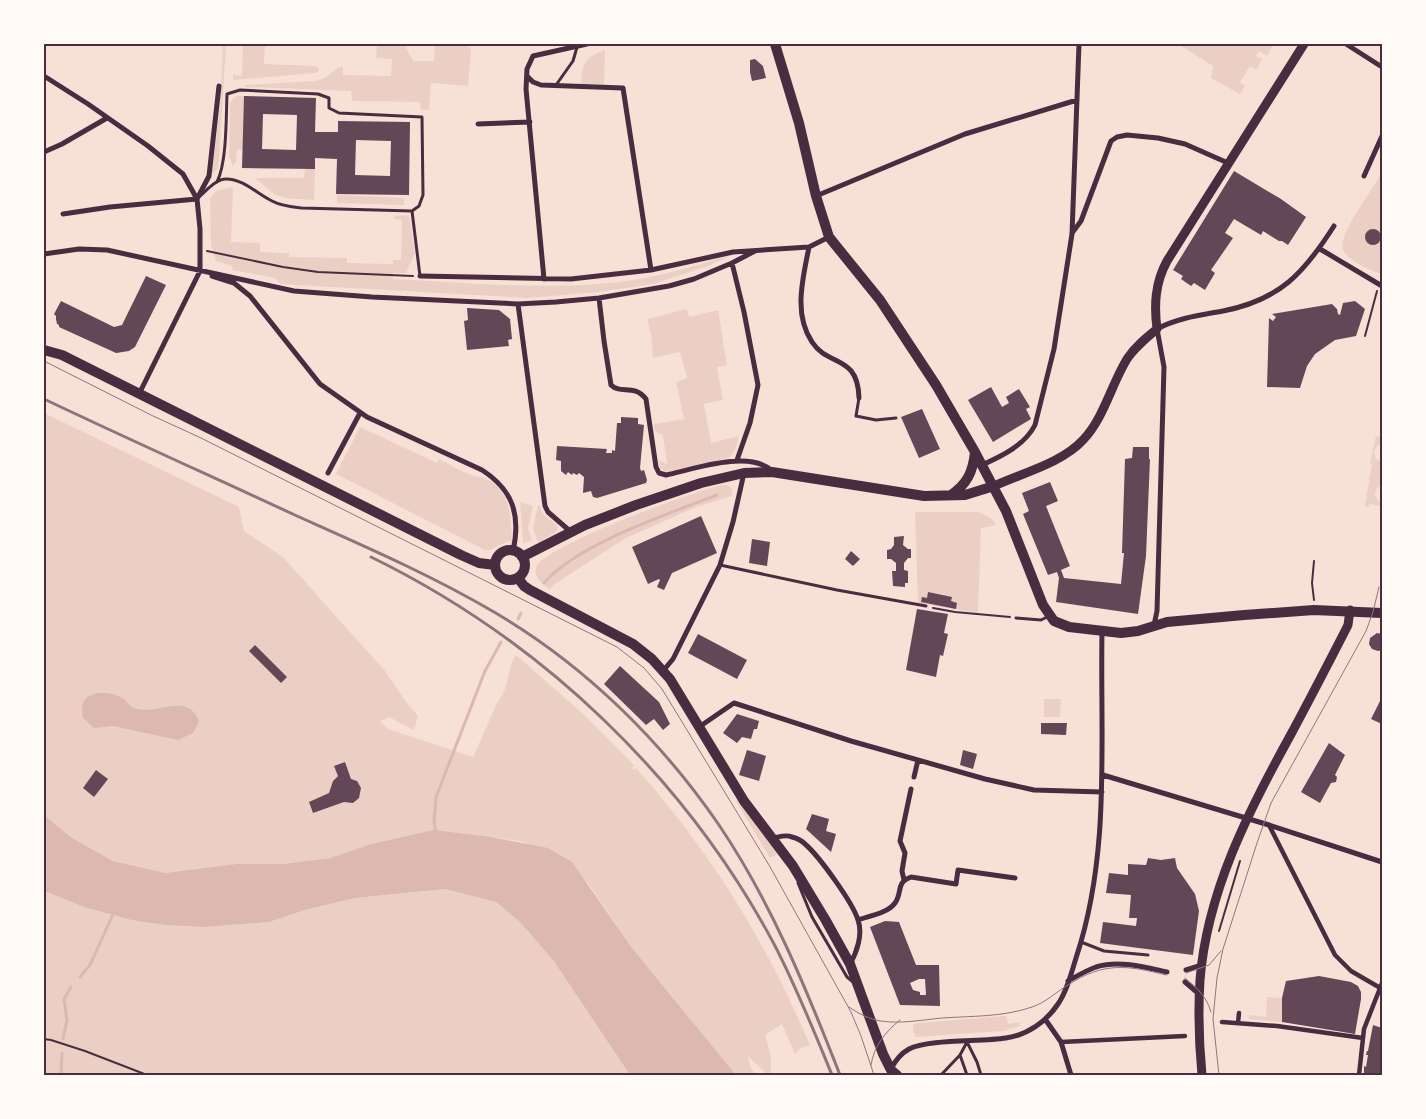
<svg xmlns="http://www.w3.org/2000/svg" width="1426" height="1119" viewBox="0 0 1426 1119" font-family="Lato,sans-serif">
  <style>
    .green { fill: #ebcfc5 }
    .water { fill: #dcb8b0 }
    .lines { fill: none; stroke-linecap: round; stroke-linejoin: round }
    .stream { stroke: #dcb8b0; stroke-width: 3 }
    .building { fill: #644757; fill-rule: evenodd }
    .path { stroke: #4a2c40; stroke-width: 2 }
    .service { stroke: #4a2c40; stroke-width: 3 }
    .pedestrian { stroke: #4a2c40; stroke-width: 4.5 }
    .minor { stroke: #4a2c40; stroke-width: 5 }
    .tertiary { stroke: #4a2c40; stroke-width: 9 }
    .secondary { stroke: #4a2c40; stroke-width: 10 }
    .tram { stroke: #8f747c; stroke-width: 1 }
    .rail { stroke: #8f747c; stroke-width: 3 }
    .neatline { fill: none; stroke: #4a2c40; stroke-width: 2 }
  </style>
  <rect width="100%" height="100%" fill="#f7e1d7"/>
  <path class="green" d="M223 44H226L219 160 217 170 212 174 220 104Z
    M243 44H265L264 64 315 66 319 68V71L316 73 233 80V75L242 76Z
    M377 44H404L413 61H434L435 44H462L471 48 468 86 431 83 429 110H421L420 102 352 101 351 91 245 87V85L316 81 325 78 339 67H343V75L391 76 392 59 376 58Z
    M1178 44H1274L1267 56 1259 51 1256 56 1262 59 1256 70 1250 66 1240 82 1245 86 1240 94 1211 78 1213 66Z
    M605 50 604 85 581 84C582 62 585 58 605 50Z
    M237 96H244L243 149H237L236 162 232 166 231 159H229L230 103 233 99Z
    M305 169H315L314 200 285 198 274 194 256 179V178H304Z
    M1382 172V274C1371 271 1348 261 1343 250 1337 234 1374 189 1382 172Z
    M233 187 231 242 260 243V252L289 253V257L347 258V263L393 264V260H401L402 220 394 219 395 216 409 215 415 253 406 273H393V279C474 283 559 292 640 279 671 273 701 264 732 255L708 266 653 284 599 292 527 298 280 284 275 278 233 270 232 266 216 261 211 245 210 199 216 191Z
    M337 195 404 198V205L337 203Z
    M687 309 689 317 718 310 727 365 717 367 723 400 704 404 711 443 739 436C737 445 736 452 728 458L666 472 660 468 659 460 667 464 663 435 655 431 654 424 684 419 676 382 687 378 680 352 653 358 651 333 647 319Z
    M44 413 239 507 244 531 283 557 385 671 406 702 418 716 414 730 389 717 380 721 388 729 473 757 498 701C510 688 506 669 516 655L580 711 634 765 632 768 634 770 636 768C711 852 766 942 810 1045L801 1048 795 1054 782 1024 765 1035C769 1048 773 1061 770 1074L768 1075 748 1056 751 1069 757 1075H736L632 948 588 883 524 842 491 837 368 845 330 858 283 864H236L165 873 113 861 72 838 44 815Z
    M360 427 437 463 439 459C449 464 460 471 471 475 477 477 484 477 490 481 511 493 511 520 512 541 501 542 494 551 485 550L336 474Z
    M1376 436 1382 438V443L1377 446 1374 452 1376 459 1382 463V485C1373 489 1373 498 1381 503V506L1369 504V507L1365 506 1372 464 1370 463Z
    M722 485H727L732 489V496L696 507 626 538 553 585 550 590C542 583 532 578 537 566 547 545 694 491 722 485Z
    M520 502 533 506 528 528 532 541 523 543Z
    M538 505 540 506C543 521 555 518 558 528L556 532 538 543 533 528Z
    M915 512H979L991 518 996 525 981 528 978 613 918 603Z
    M1044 699H1061L1060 717H1044Z
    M738 800 777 854 770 858 736 801Z
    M445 889 496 902 520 922 553 960 630 1075H44V891L84 907 131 920 165 925 204 927 269 922 305 910 355 898Z
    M1267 997 1282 998V1022L1249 1019V1015L1266 1017Z
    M1006 1016 1008 1024 1020 1022V1026L1003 1031 916 1037 913 1032V1025L917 1023Z"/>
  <path class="water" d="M99 693C110 693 117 694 125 700 127 702 131 707 134 708 155 717 189 690 199 722L193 733 178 740 113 726 94 728 83 718C81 703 82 696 99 693Z
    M44 815 72 838 113 861 165 873 236 864H283L330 858 368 845 433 830 491 837 548 848 572 862 632 948 736 1075H630L553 960 520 922 496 902 445 889 355 898 305 910 269 922 204 927 165 925 131 920 84 907 44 891Z"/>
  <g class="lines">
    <path class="stream" d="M544 583C577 544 668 514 717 495
      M518 619 521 613
      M436 833 434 822 436 797 485 671 501 642
      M80 977 90 965 114 912
      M63 1039 67 1020 64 999 71 987
      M61 1075 62 1053"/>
  </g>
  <path class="building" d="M755 59 763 66 766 78 752 81 750 72V60Z
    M244 96 316 98 315 132H338V121L410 122 409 195 336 194 337 159 315 158V169L242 168ZM263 114 297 115 296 150 262 149ZM356 140 391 141 390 176 355 175Z
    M1234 171 1281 199 1306 217 1288 245 1282 241H1279L1263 231 1261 235 1234 219 1225 233 1233 238 1211 270 1215 273 1205 290 1194 283 1191 286 1181 279 1183 276 1173 270Z
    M1365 237a8 8 0 1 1 16 0a8 8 0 1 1-16 0Z
    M146 276 166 285 135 347 129 351 116 353 59 327V325L57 324 56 319V316L54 314 61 301 114 327 122 325Z
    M1355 301 1365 309 1356 336 1335 340 1315 354 1307 366 1300 388 1267 387 1269 318 1273 321 1276 317 1272 314 1332 304 1337 309 1338 314 1340 315 1343 303Z
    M467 308 499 310 510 319 512 339 508 340 509 346 467 350 464 321 468 320Z
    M991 387 1002 407 1009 403 1006 397 1019 389 1030 407 1026 409 1031 419 993 442 968 400Z
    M922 409 940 449 919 458 901 417Z
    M621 417 638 418V424L644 425 640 468 641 471 644 470 647 480 646 483 597 498 593 497 591 491 583 493 584 477 579 473 577 475 573 473 572 475 568 472 566 475 561 471V461L556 460 557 446 607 449 606 453H612V450L615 451 617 423H621Z
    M1133 447H1149V459H1150L1146 556 1138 614 1056 602 1059 578 1057 572 1048 575 1023 514 1029 511 1022 493 1050 482 1058 501 1046 506 1070 566 1061 570 1064 578 1121 584 1124 553H1122L1125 459 1132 458Z
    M701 516 717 553 672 573 664 590 657 587 660 580 659 579 648 584 632 547Z
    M904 536 903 545 908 549H911V558H908L904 563V570L908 571V583H905V587L893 586 892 571H896V563L891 559H887V550L891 549 894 545V537Z
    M752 539 770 542 767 566 749 563Z
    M851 551 860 559 853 566 845 559Z
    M928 592 952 597 951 601 957 603 956 609 921 602 922 597 927 598Z
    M917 609 948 614 944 633 948 634 943 656 940 655 936 677 906 670Z
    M1377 633 1382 634V650L1378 651 1372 649 1369 644 1370 638Z
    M698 634 747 660 737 679 688 653Z
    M255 645 287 677 281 683 249 651Z
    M620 666 659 702 670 724 663 730 654 719 646 725 604 684Z
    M1380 701 1382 702V724L1371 719Z
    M737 714 759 721 757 729H754L751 739 742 737 737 743 723 733Z
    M1041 723H1067L1066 735 1041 734Z
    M1329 743 1345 755 1335 775 1337 777 1336 782 1331 783 1320 803 1301 792Z
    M747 750 766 756 759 781 739 775Z
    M963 750 977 754 973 769 960 765Z
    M345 762 351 779 357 781 361 788 359 798 353 803 344 802 313 813 309 802 329 793 333 781 338 776 334 766Z
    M96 770 108 779 94 797 83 788Z
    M812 814 829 819 826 831 836 834 831 852 806 829Z
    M1148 858 1161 860 1175 858 1177 868 1195 894 1199 911 1193 955 1100 943 1103 922 1136 926 1137 918H1129L1131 895 1106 893 1109 873 1128 875V864L1146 865Z
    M885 921 899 922 916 965H939L940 1006 900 1005 870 927ZM919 979H925L926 995H920V992L913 990 910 983Z
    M1319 976 1351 982 1358 986 1361 992V999L1355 1034 1282 1022V998L1286 981Z
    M1373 1025 1382 1028V1075H1364V1066L1366 1067 1368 1055H1366L1367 1051H1368Z"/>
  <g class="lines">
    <path class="path" d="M207 251 283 267 318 272 413 276
      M1365 336 1377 291
      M1314 600 1312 583 1314 561
      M933 608 955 612 1010 617
      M1219 931 1240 861
      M44 1039 51 1040 85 1051 147 1075"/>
    <path class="service" d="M556 85 573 61 577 47
      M200 196C207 190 216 179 226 179 244 179 257 194 272 201 281 206 292 207 302 208L412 211 419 206 423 195 422 117 339 113 329 108V98L318 94 240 90 227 94C226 118 227 162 217 182
      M412 211 420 276
      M859 398 856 416 876 420 896 418
      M720 565 837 590 926 606
      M1016 618 1041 620 1049 616
      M798 883 812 917 847 977 853 982
      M1081 942 1104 951 1148 955
      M967 1042 977 1062 981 1075
      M960 1055 967 1075
      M941 1075 960 1055 967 1042"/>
    <path class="pedestrian" d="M1269 825 1335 955 1351 971 1382 989
      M1222 1022 1277 1026 1363 1038
      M1238 1023 1239 1013
      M1061 1042 1185 1036
      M1359 1075 1364 1029 1382 983"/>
    <path class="minor" d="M1346 44 1382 67
      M44 76 88 104 148 146 183 174 197 199 200 229V271L139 394
      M527 76 533 82 541 85 623 88 651 270
      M478 124 530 122
      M44 152 62 144 107 118
      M1364 176 1382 136
      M816 196 965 134 1077 100
      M63 214 110 207 197 199 209 176 219 86
      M1072 233 1081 221 1111 141 1117 137 1127 135 1158 138 1185 144 1228 163
      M809 247C803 278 793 314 812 342 828 367 858 354 859 398
      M1320 249 1382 286
      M44 254 79 249 107 250 294 291 372 297 518 304 556 302 599 298 669 286 694 279 732 263 755 251
      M732 263 744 312 758 385 750 423 737 460
      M212 276 234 283 250 296 320 384 367 417 482 470C513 490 521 515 513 551
      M420 276 571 279 651 270 733 252 809 247 829 237
      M544 279 526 89 527 69 533 56 587 44
      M599 298 604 341 611 385C621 395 634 383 646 399L656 467 659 473 666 475C694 469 748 450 771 470
      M518 304 545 506 548 512 571 532
      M982 465C1002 456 1025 445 1035 425L1054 349 1072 234 1079 44
      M328 473 360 413
      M1154 625 1157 611 1164 367 1157 329C1177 318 1201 315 1223 311 1280 300 1304 273 1334 226
      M663 671 673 659 720 565 733 522 744 473
      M699 727 734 703 851 741 985 779 1034 790 1102 792
      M1103 775 1269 825 1382 862
      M914 777 918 760
      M773 838C779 837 786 834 792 837 796 838 802 841 805 844 819 856 853 903 858 920 863 934 857 952 850 964
      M904 880 902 871 905 853 900 841 911 789
      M858 920C869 916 888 913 895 903 903 892 895 883 911 877L956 884 958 870 1015 878
      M1186 970 1202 965
      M1068 981C1077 976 1087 970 1096 967 1119 960 1144 967 1167 972
      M1185 982 1199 994
      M1045 1019 1061 1042 1071 1075
      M891 1069C895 1061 900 1054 909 1049 928 1039 981 1042 1006 1038 1027 1035 1046 1022 1058 1004 1067 991 1071 974 1076 958 1111 853 1100 742 1102 632"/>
    <path class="tertiary" d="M994 486C1022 473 1062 463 1083 440 1104 418 1111 385 1127 359 1135 347 1146 338 1157 329 1154 305 1155 283 1167 261L1304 44
      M1202 1075C1199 1044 1198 1012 1200 980 1207 892 1248 812 1290 736 1309 701 1327 666 1345 631L1348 625 1350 610"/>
    <path class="secondary" d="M775 44 799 123 816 196 829 237 880 300 936 385 975 452 1006 511 1043 605 1054 621 1069 627 1121 633 1138 631 1167 622 1244 615 1314 610 1382 613
      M44 350 62 355 461 555 479 563 495 565
      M951 495C967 484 973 472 975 452
      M495 565a15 15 0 1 1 30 0a15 15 0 1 1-30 0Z
      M522 557 585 525 636 505 701 483 744 473 772 472 924 496 965 495 994 486
      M518 578 524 586 530 590 633 644 652 659 670 679 744 801 793 866 825 919 850 964 883 1054 891 1070 897 1075"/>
    <path class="tram" d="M44 361 153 416 199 437 617 647 644 668 662 689 769 865 851 1012 861 1036 874 1075
      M1186 973 1209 965 1221 951
      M1185 978C1197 988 1207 997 1211 1012
      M849 1007C859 1014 869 1019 881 1021 900 1024 922 1020 942 1018 971 1016 1004 1017 1032 1007 1045 1003 1056 992 1068 985 1103 962 1127 965 1166 975
      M871 1065C874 1046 885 1032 900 1020
      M1219 1075 1213 1019 1217 978 1223 949 1257 843 1271 803 1366 631 1373 612 1379 587"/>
    <path class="rail" d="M44 399C128 439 213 477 297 516 364 546 431 575 494 612 583 664 660 739 719 825 771 902 806 988 840 1075
      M371 557C541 640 685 777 774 944 796 986 814 1031 832 1075"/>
  </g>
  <rect width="1426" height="1119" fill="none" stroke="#fffaf5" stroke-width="90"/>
  <rect x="45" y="45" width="1336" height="1029" class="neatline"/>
</svg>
